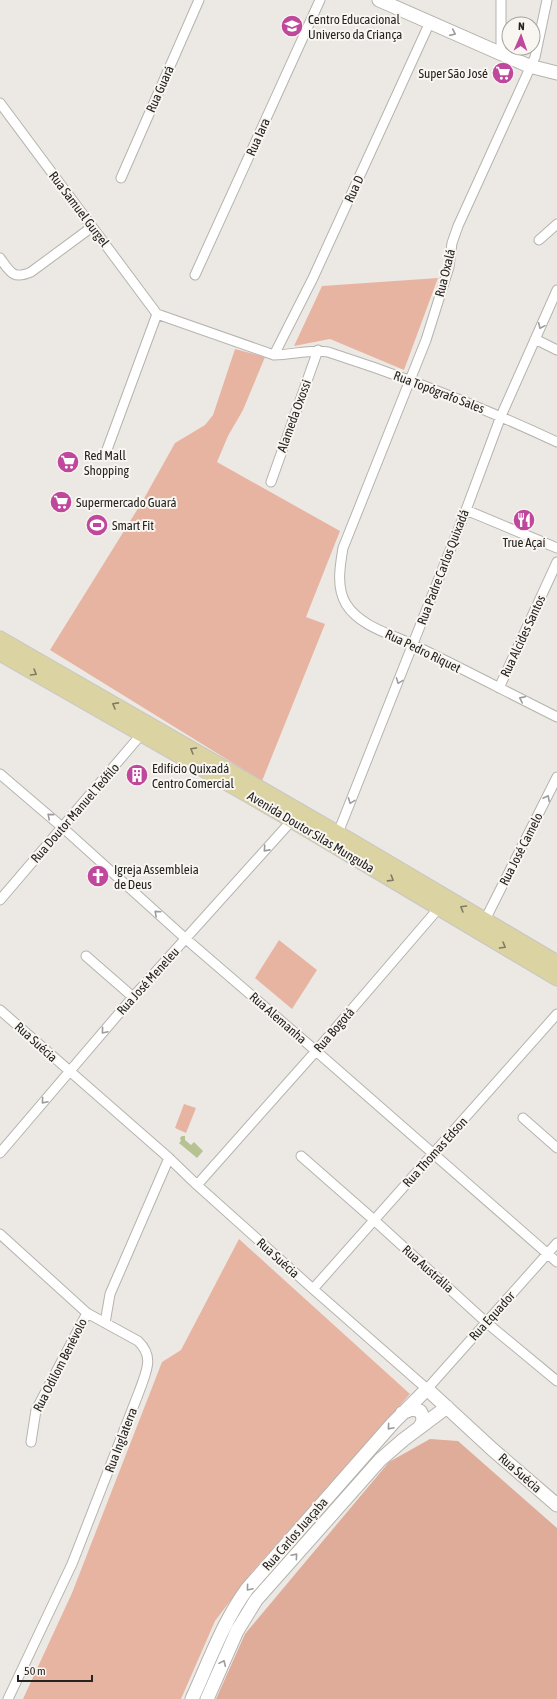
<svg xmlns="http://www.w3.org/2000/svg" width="557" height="1699" viewBox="0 0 557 1699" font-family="'Asap Condensed',sans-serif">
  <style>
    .green { fill: #e8b4a2 }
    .forest { fill: #e0ac9a }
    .water { fill: #b6c292 }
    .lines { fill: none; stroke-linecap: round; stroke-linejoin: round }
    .street-casing { stroke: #b6b3ae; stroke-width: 11 }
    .secondary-casing { stroke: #b6b3ae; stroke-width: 15 }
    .primary-casing { stroke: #c6c6c6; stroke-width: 17 }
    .street { stroke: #fff; stroke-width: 9 }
    .secondary { stroke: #fff; stroke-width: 13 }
    .primary { stroke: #dbd3a2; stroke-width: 15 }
    .oneway { stroke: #9d9c9c }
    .oneway2 { stroke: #807c62 }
    .labels { text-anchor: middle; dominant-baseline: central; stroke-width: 4; stroke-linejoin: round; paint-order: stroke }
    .poi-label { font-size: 13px; fill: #252422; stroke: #f9f6f1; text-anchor: start }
    .street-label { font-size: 13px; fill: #252422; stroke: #f9f6f1 }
  </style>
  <rect width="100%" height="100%" fill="#ece9e4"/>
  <path class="green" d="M438 278 404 370 330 339 294 346 322 286Z
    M235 349 265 357 243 410 228 436 217 462 340 531 306 617 325 624 262 781 50 650 142 502 175 443 205 425 213 415Z
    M279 940 317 970 292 1009 255 978Z
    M184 1104 196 1108 186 1133 175 1128Z
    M239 1239 410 1394 252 1572 215 1621 181 1699H23L72 1593 162 1362 181 1350Z"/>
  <path class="forest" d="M430 1439 458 1441 557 1528V1699H216L245 1634 389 1462Z"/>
  <path class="water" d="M182 1136H185V1140L191 1145 194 1142 203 1151 197 1158 179 1143 181 1141 180 1138Z"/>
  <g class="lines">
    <g class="street-casing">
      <path id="street" d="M547 0 535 57 458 226 452 243 449 267 426 340 343 548C340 566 336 587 346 604 361 628 395 635 418 647 465 670 511 694 557 717
        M501 54V0
        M0 103 157 314
        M121 178 199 0
        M539 240 557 224
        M0 258C10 272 13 280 31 272L92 227
        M195 275 320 0
        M157 314 274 355C292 355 310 349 328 352 406 377 482 407 557 442
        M535 339 557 350
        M274 355 313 278 430 22
        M105 455 157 314
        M271 482 318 350
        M466 510 557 548
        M499 688 557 562
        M0 774 62 827 186 939 316 1051 557 1262
        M336 838 466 510 501 416 557 290
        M0 900 145 730
        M485 920 557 777
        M86 956 133 997
        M0 1010 169 1158 197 1185 313 1289 427 1389 557 1243
        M523 1118 557 1148
        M0 1153 133 997 295 817
        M301 1156 374 1220 487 1323 557 1381
        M197 1185 316 1051 438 909
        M0 1234 87 1313 138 1341C155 1357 146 1372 139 1392L72 1564 8 1699
        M313 1289 557 1014
        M105 1323 110 1294 169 1158
        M31 1442 36 1410 87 1313"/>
    </g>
    <g class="secondary-casing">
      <path id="secondary" d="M379 0 529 66 557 73
        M402 1413 412 1409 420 1411C424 1417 424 1422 419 1428
        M192 1699C209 1662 223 1622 247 1589L393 1423 427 1389 492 1449 557 1505
        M207 1699 237 1631 256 1600 380 1460 403 1440 447 1407"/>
    </g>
    <g class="primary-casing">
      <path id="primary" d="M0 639 351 841 557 963
        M0 653 280 813 557 978"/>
    </g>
    <use href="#street" class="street"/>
    <use href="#secondary" class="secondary"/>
    <use href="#primary" class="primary"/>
  </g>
  <defs><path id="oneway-chevron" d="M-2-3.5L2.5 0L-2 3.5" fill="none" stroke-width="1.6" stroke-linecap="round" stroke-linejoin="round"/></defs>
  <g class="oneway">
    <use href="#oneway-chevron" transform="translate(453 33) rotate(24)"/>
    <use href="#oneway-chevron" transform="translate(541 326) rotate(114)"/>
    <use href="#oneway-chevron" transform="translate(399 681) rotate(111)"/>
    <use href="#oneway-chevron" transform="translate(522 699) rotate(-154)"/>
    <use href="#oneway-chevron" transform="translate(547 798) rotate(-63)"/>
    <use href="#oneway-chevron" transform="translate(351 801) rotate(111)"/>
    <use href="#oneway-chevron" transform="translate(50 816) rotate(-139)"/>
    <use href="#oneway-chevron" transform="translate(266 849) rotate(132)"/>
    <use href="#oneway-chevron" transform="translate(157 913) rotate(-138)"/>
    <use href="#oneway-chevron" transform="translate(104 1031) rotate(130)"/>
    <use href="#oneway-chevron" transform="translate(44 1101) rotate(131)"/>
    <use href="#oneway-chevron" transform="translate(390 1427) rotate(131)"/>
    <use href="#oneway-chevron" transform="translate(295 1556) rotate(-49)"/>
    <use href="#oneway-chevron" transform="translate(249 1588) rotate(130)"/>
    <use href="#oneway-chevron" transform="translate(223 1663) rotate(-66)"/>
  </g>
  <g class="oneway2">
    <use href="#oneway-chevron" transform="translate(34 673) rotate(30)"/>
    <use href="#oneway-chevron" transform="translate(115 705) rotate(-151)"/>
    <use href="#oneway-chevron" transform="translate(193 750) rotate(-150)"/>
    <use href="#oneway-chevron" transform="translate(391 879) rotate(32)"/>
    <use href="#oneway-chevron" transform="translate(463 908) rotate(-149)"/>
    <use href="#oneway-chevron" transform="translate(503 946) rotate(30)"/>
  </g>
  <defs>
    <g id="school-disc" transform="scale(1.15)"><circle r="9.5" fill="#bf489d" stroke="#f9f6f1"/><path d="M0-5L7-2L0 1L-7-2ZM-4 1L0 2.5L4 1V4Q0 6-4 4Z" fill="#fff"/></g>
    <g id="supermarket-disc" transform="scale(1.15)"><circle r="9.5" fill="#bf489d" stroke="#f9f6f1"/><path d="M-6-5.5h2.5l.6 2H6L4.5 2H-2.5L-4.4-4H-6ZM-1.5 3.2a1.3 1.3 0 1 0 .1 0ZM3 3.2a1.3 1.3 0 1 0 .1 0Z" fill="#fff"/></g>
    <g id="restaurant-disc" transform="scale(1.15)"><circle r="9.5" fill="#bf489d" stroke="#f9f6f1"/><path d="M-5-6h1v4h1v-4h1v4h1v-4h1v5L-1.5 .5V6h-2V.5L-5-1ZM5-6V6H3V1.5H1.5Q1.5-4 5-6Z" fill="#fff"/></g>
    <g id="stadium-disc" transform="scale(1.15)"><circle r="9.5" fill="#bf489d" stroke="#f9f6f1"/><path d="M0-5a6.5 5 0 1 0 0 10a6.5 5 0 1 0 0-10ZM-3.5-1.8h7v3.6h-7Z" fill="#fff"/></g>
    <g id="building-disc" transform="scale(1.15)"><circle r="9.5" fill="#bf489d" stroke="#f9f6f1"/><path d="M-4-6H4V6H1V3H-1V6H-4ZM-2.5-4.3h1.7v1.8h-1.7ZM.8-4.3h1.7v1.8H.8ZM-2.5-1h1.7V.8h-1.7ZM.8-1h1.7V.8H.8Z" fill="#fff"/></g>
    <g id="church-disc" transform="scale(1.15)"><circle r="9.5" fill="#bf489d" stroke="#f9f6f1"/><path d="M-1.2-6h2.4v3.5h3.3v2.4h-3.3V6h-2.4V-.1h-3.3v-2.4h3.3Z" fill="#fff"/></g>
  </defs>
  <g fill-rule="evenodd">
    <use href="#school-disc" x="292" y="26"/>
    <use href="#supermarket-disc" x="503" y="73"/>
    <use href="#supermarket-disc" x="68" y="462"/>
    <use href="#supermarket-disc" x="61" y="502"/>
    <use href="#restaurant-disc" x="524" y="520"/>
    <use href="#stadium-disc" x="97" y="525"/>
    <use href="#building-disc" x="137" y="775"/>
    <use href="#church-disc" x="98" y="876"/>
  </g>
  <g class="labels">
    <g class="poi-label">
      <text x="308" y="19">Centro Educacional<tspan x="308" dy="15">Universo da Criança</tspan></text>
      <text x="488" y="73" text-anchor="end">Super São José</text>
      <text x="84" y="455">Red Mall<tspan x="84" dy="15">Shopping</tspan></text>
      <text x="76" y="502">Supermercado Guará</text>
      <text x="112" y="525">Smart Fit</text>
      <text x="524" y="542" text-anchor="middle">True Açaí</text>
      <text x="152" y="768">Edifício Quixadá<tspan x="152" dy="15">Centro Comercial</tspan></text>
      <text x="114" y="869">Igreja Assembleia<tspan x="114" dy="15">de Deus</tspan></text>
    </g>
    <g class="street-label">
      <text transform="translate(160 89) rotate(-66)">Rua Guará</text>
      <text transform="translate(258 137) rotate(-66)">Rua Iara</text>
      <text transform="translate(354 189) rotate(-65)">Rua D</text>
      <text transform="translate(79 209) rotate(53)">Rua Samuel Gurgel</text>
      <text transform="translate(445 273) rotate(-76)">Rua Oxalá</text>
      <text transform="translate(439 392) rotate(21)">Rua Topógrafo Sales</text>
      <text transform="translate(294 416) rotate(-70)">Alameda Oxossi</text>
      <text transform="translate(443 567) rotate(-69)">Rua Padre Carlos Quixadá</text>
      <text transform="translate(523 636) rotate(-65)">Rua Alcides Santos</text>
      <text transform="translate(423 651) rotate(26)">Rua Pedro Riquet</text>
      <text transform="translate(75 813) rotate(-49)">Rua Doutor Manuel Teófilo</text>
      <text transform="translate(311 832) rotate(31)">Avenida Doutor Silas Munguba</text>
      <text transform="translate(521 849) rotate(-63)">Rua José Camelo</text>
      <text transform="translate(148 981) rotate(-48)">Rua José Meneleu</text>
      <text transform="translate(278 1018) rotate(41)">Rua Alemanha</text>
      <text transform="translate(334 1030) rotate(-49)">Rua Bogotá</text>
      <text transform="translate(36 1042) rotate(42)">Rua Suécia</text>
      <text transform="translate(435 1152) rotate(-48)">Rua Thomas Edson</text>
      <text transform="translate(278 1258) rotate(42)">Rua Suécia</text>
      <text transform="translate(428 1269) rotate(42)">Rua Austrália</text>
      <text transform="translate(492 1316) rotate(-48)">Rua Equador</text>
      <text transform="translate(60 1365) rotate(-63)">Rua Odilom Benévolo</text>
      <text transform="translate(121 1440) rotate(-69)">Rua Inglaterra</text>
      <text transform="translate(520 1473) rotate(41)">Rua Suécia</text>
      <text transform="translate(295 1534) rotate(-49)">Rua Carlos Juaçaba</text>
    </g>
  </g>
  <g transform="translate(521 36) rotate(2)"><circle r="19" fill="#f9f6f1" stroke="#a4a29e"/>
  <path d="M0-3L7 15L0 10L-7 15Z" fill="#bf489d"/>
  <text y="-6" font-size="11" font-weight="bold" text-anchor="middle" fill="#252422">N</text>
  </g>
  <path d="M18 1675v6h74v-6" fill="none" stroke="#252422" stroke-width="2"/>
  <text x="24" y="1675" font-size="12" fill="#252422" stroke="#f9f6f1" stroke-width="3" paint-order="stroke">50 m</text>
</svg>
